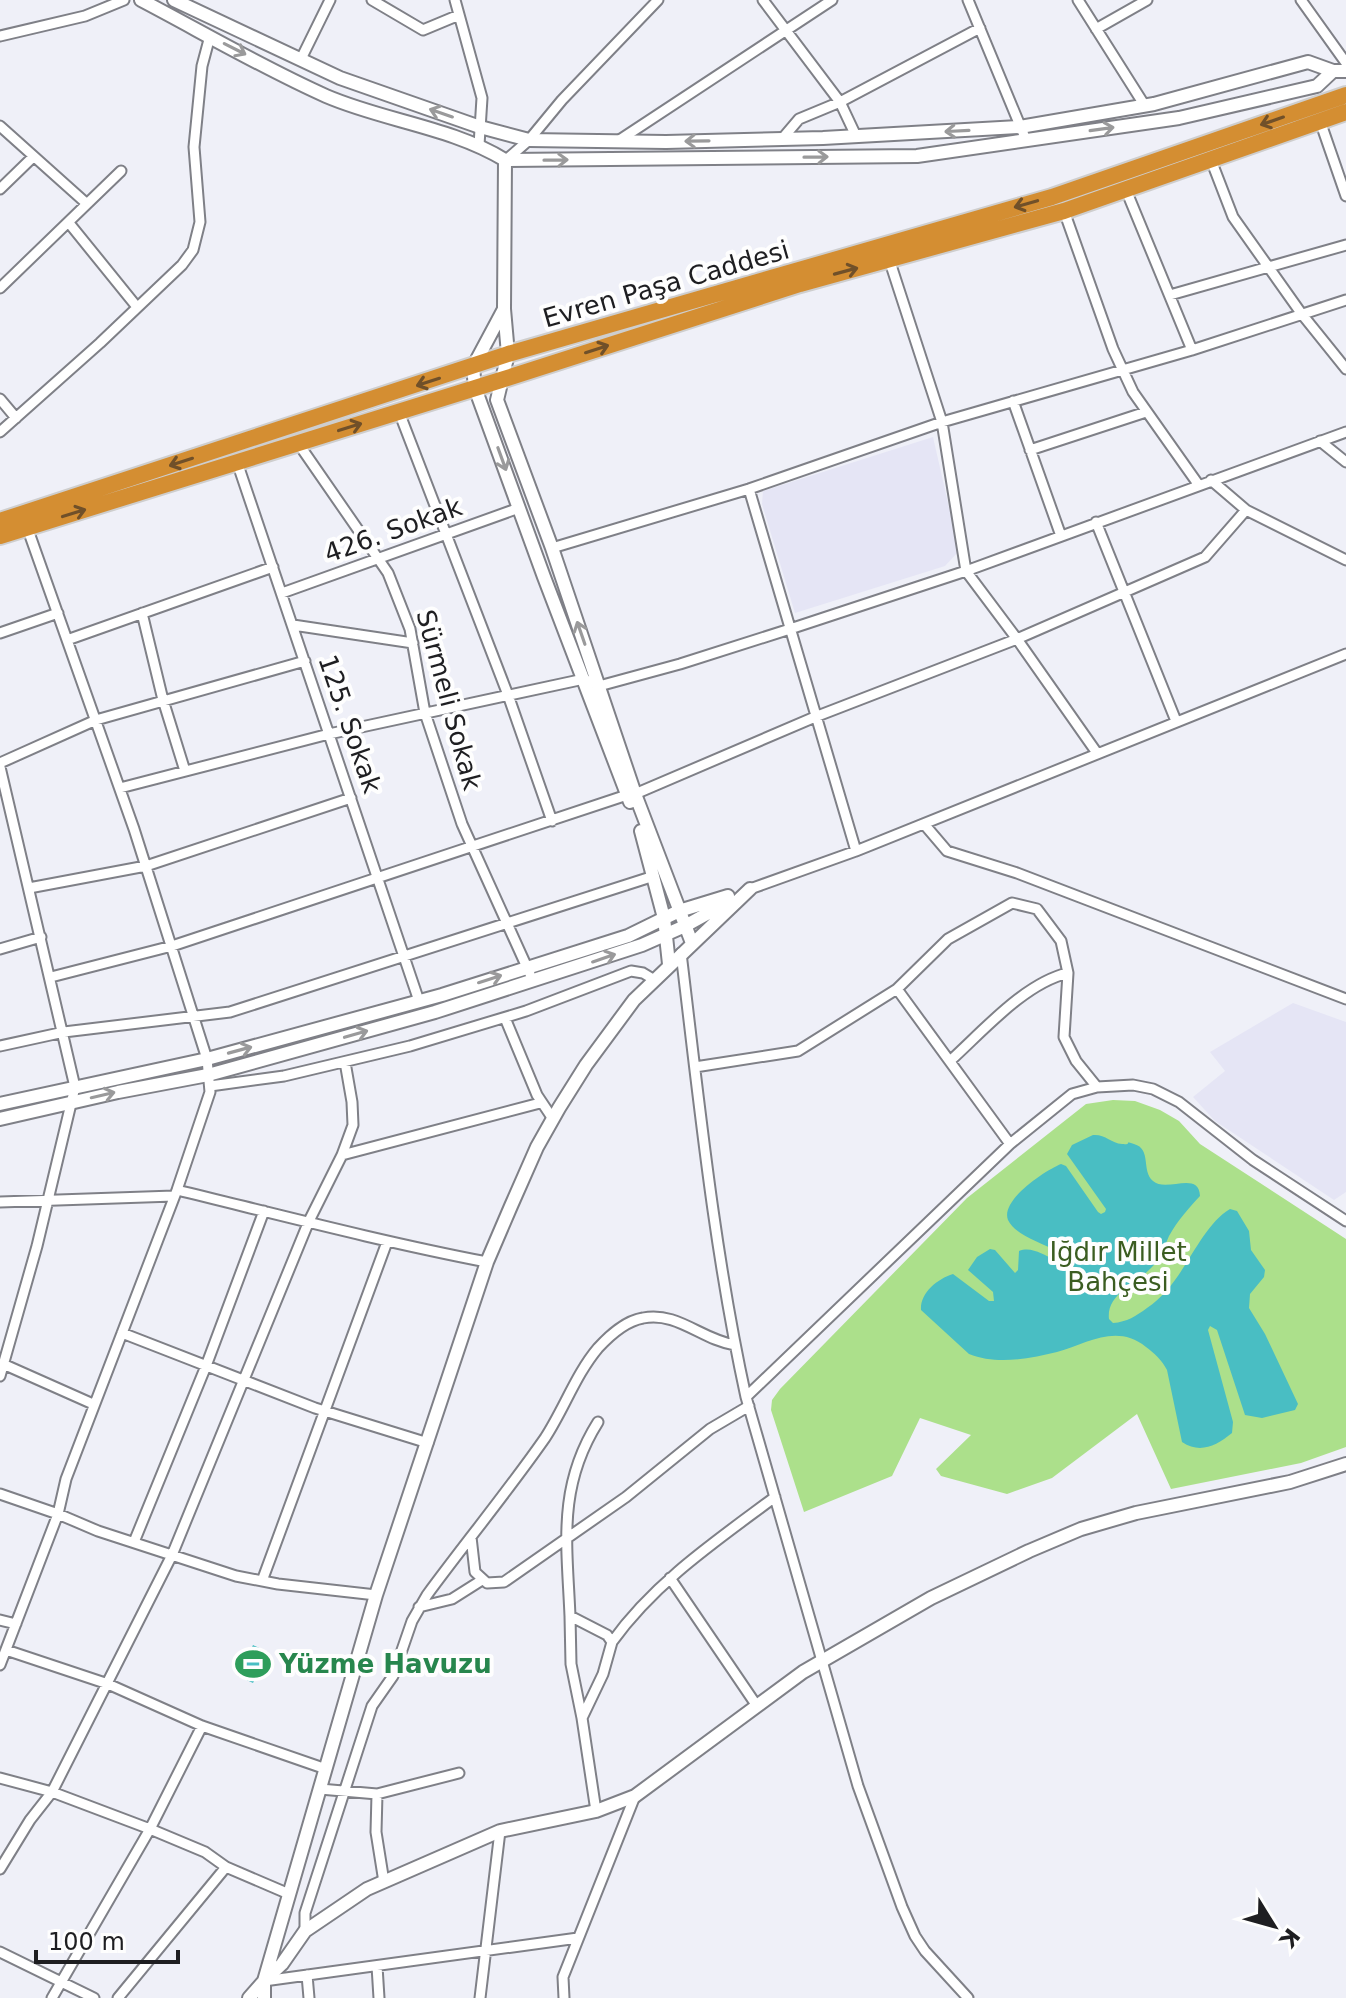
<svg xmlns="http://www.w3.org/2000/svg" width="1346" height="1998" viewBox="0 0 1346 1998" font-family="'DejaVu Sans',sans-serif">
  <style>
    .built { fill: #e5e5f5 }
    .green { fill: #ace08b }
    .water { fill: #49bec3 }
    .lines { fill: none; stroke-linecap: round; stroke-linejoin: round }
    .street-casing { stroke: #7f8087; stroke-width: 13 }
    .secondary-casing { stroke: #7f8087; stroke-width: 16 }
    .highway-casing { stroke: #cecece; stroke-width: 20 }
    .street { stroke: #fff; stroke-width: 9 }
    .secondary { stroke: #fff; stroke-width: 12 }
    .highway { stroke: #d48e32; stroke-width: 16 }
    .oneway { stroke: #9a9a9b }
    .oneway2 { stroke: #705029 }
    .labels { text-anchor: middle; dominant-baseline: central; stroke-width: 8; stroke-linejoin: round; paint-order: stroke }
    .street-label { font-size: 26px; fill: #1e1e21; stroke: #fefefe }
    .park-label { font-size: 26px; fill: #3b5d21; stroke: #fefefe }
    .leisure-label { font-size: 26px; font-weight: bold; fill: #27864d; stroke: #fefefe; text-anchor: start }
  </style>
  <rect width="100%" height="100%" fill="#eff0f8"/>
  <path class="built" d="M933 437 959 551 945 566 795 613 762 504 763 491Z
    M1293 1003 1346 1022V1192L1334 1200 1215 1121 1193 1097 1225 1071 1210 1052Z"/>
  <path class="green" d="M1113 1100 1135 1101 1160 1110 1179 1121 1200 1144 1346 1239V1447L1301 1463 1171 1489 1137 1414 1052 1478 1007 1494 941 1476 936 1469 971 1435 920 1418 892 1476 804 1512 771 1410 772 1400 780 1389 967 1198 1086 1104Z"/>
  <path class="water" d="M1093 1135C1105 1134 1111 1143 1122 1144 1134 1145 1122 1140 1134 1144 1152 1149 1141 1171 1153 1181 1166 1193 1199 1170 1200 1196 1188 1209 1178 1220 1169 1236 1164 1247 1161 1259 1151 1268 1137 1283 1106 1294 1109 1319L1113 1323C1127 1322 1136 1316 1147 1308 1185 1283 1197 1229 1230 1209L1237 1211 1249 1231 1251 1250 1265 1270 1264 1277 1250 1294 1249 1308 1265 1334 1298 1404 1295 1410 1262 1418 1245 1415 1217 1330 1210 1326 1208 1330 1233 1422 1232 1433C1216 1446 1200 1454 1182 1442L1167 1370C1162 1360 1154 1353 1146 1347 1116 1323 1087 1344 1057 1352 1029 1359 996 1365 969 1354L921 1310C920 1293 937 1279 953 1274L989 1301H994L993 1292 968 1270 977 1257 990 1249 995 1250 1015 1273 1018 1270 1019 1251C1033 1246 1043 1256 1055 1259L1058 1254 1055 1250C1042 1243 1015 1235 1008 1220 1000 1200 1046 1170 1061 1164L1066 1166 1098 1212 1101 1214 1105 1212 1106 1209 1067 1154 1072 1145Z
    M253 1645 268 1652 253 1683 238 1676Z"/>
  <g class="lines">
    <g class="street-casing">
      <path id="street" d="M372 0 423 30 459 15
        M455 0 482 98 479 145
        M763 0 840 102 856 136
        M968 0 1026 140
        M1078 0 1145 106
        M1301 0 1346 63
        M1096 29 1147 0
        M0 36 85 16 124 0
        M301 59 330 0
        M1320 121 1346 196
        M0 126 86 203
        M782 139 799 119 840 102 980 28
        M618 141 832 0
        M506 160 529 140 562 100 658 0
        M1211 160 1233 217 1301 313 1346 369
        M0 189 33 157
        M1126 190 1192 350
        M1064 211 1113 349 1133 392 1198 484
        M69 223 137 307
        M889 259 942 422 966 571 1017 639 1097 753
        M0 288 121 171
        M1170 295 1346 245
        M0 399 16 418
        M1013 401 1061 536
        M399 412 508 695 552 821
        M0 432 100 343 182 265 193 250 200 222 194 147 202 66 210 36
        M1320 441 1346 462
        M298 443 388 573 410 629 425 713 462 824 530 974
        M1030 450 1146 412
        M237 462 419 1001
        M1211 480 1246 510 1346 560
        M749 489 856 851
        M1096 522 1176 721
        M552 548 749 489 942 422 1192 350 1346 300
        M282 593 519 508
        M142 613 163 700 185 771
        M293 625 413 643
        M0 633 58 613
        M67 640 273 567
        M0 763 96 720 305 661
        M0 767 75 1087 37 1246 0 1376
        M120 788 329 734 584 679 599 686 680 664 790 629 966 571 1346 432
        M635 794 815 717 1017 639 1205 557 1246 510
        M924 824 947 851 1017 873 1346 999
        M29 888 146 866 351 798
        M750 889 856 851 1346 654
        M0 949 41 937
        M681 953C699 1101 714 1251 746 1397L858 1786 902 1907 915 1936 925 1951 968 1998
        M51 977 172 946 627 795
        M897 989 1010 1144
        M505 1018 537 1095 553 1119
        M0 1046 64 1032 230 1012 654 876
        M951 1060C984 1030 1025 983 1068 973
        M695 1067 798 1051 897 989 948 939 1012 903 1037 909 1061 941 1068 973 1064 1037 1076 1061 1097 1087
        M210 1086 284 1076 410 1046 526 1011 631 971 643 973 653 979
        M342 1155 540 1103
        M177 1190C280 1215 383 1242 487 1262
        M0 1202 174 1196
        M122 1333 315 1408 428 1443
        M3 1364 93 1404
        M746 1397 1010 1144 1072 1094 1097 1087 1133 1085 1153 1089 1179 1102 1253 1160 1346 1221
        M0 1494 58 1514 98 1531 236 1576 278 1584 376 1595
        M471 1537 475 1572 487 1583 504 1582 626 1497 710 1429 749 1406
        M134 1542 206 1366 264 1211
        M670 1578 757 1706
        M262 1581 387 1242
        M419 1607 452 1599 482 1580
        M570 1616 571 1664 582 1718
        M0 1620 16 1624
        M612 1642C655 1582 716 1541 775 1497
        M6 1650 108 1684 202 1726 326 1769
        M0 1665 58 1514 66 1479 177 1190 210 1092 207 1059 134 829 27 527
        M0 1778 52 1792 150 1829 205 1852 226 1867 289 1894
        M320 1789 377 1794 459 1773
        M377 1794 376 1832 384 1882
        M596 1811 582 1718 603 1674 612 1642 607 1635 570 1616C567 1544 557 1487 598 1422
        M0 1869 30 1820 52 1792 172 1555 309 1221 342 1155 353 1125 352 1102 345 1062
        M305 1931V1913L372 1706 393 1676 412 1621 427 1595C466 1542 508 1491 545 1438 564 1409 576 1374 598 1348 610 1335 625 1321 643 1318 677 1311 702 1340 735 1345
        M0 1952 94 1998
        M377 1966 379 1998
        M307 1975 309 1998
        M264 1981 578 1938
        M52 1998 150 1829 202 1726
        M118 1998 226 1867
        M480 1998 500 1831
        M564 1998 563 1977 635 1796"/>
    </g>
    <g class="secondary-casing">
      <path id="secondary" d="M141 0C202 32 263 68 326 96 384 121 451 127 505 160L917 156 1179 118 1317 86 1333 71
        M174 0 340 78 480 127 529 140 666 142 823 138 1020 127 1154 104 1308 62 1333 71H1346
        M505 160 504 309 508 354 497 400 552 548 635 794 692 943
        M504 309 473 367 475 388 544 577 630 802
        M641 831 664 918 669 964
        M0 1104 207 1059 442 995 628 936 679 911 728 896
        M0 1119 118 1092 208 1075 435 1012 642 945 685 926 730 901
        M249 1998 264 1981 376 1595 487 1262 511 1206 537 1147 559 1108 586 1065 634 1000 750 889
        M264 1998V1981L282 1964 305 1931 367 1889 500 1831 596 1811 635 1796 803 1672 931 1598 1029 1551 1081 1529 1136 1513 1290 1482 1346 1464"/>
    </g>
    <g class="highway-casing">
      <path id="highway" d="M0 521 508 354 1052 197 1346 95
        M0 536 501 380 800 284 1064 211 1346 112"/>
    </g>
    <use href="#street" class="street"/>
    <use href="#secondary" class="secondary"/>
    <use href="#highway" class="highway"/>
  </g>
  <defs><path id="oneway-shaft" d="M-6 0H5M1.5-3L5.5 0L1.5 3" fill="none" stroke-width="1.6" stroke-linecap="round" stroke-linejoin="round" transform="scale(2)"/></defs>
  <g class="oneway">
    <use href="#oneway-shaft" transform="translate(235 49) rotate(27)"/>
    <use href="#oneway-shaft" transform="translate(441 113) rotate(-161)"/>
    <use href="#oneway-shaft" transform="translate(1102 129) rotate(-8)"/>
    <use href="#oneway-shaft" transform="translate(957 131) rotate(177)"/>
    <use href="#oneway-shaft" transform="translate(697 141) rotate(179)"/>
    <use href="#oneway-shaft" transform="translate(816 157) rotate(-1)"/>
    <use href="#oneway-shaft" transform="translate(556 160) rotate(-1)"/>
    <use href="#oneway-shaft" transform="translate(502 459) rotate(70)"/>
    <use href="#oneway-shaft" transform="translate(581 633) rotate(-109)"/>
    <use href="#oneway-shaft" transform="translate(604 958) rotate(-19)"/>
    <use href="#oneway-shaft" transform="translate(490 979) rotate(-18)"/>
    <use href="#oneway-shaft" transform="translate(356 1034) rotate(-16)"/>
    <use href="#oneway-shaft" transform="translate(240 1050) rotate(-15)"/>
    <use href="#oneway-shaft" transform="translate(103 1095) rotate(-13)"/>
  </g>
  <g class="oneway2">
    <use href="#oneway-shaft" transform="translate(1272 121) rotate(161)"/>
    <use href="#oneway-shaft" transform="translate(1026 204) rotate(164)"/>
    <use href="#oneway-shaft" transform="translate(846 271) rotate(-15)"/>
    <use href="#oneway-shaft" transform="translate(597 349) rotate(-18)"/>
    <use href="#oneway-shaft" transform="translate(428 382) rotate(162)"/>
    <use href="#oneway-shaft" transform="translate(350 427) rotate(-17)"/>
    <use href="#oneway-shaft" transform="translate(181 462) rotate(162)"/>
    <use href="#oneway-shaft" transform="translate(74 513) rotate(-17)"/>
  </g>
  <defs>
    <g id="stadium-bare" transform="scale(2.76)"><path d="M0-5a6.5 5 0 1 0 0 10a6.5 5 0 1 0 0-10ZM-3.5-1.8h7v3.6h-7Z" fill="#2e9e5b" stroke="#fefefe" stroke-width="2.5" paint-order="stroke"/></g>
  </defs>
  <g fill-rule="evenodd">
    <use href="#stadium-bare" x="253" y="1664"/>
  </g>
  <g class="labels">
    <g class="street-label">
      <text transform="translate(666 284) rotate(-16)">Evren Paşa Caddesi</text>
      <text transform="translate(393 530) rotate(-20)">426. Sokak</text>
      <text transform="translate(449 700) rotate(75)">Sürmeli Sokak</text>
      <text transform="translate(350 724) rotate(71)">125. Sokak</text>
    </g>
    <g class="park-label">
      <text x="1118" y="1252">Iğdır Millet<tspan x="1118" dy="30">Bahçesi</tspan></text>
    </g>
    <g class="leisure-label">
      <text x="279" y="1664">Yüzme Havuzu</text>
    </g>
  </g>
  <g transform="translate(1274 1926) rotate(127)" stroke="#fefefe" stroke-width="6" paint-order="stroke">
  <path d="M0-6L14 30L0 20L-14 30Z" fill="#1e1e21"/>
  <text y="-12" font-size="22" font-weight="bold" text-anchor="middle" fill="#1e1e21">K</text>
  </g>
  <path d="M36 1950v12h142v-12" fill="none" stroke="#1e1e21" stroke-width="4"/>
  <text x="48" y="1950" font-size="24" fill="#1e1e21" stroke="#fefefe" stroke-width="6" paint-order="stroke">100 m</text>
</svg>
